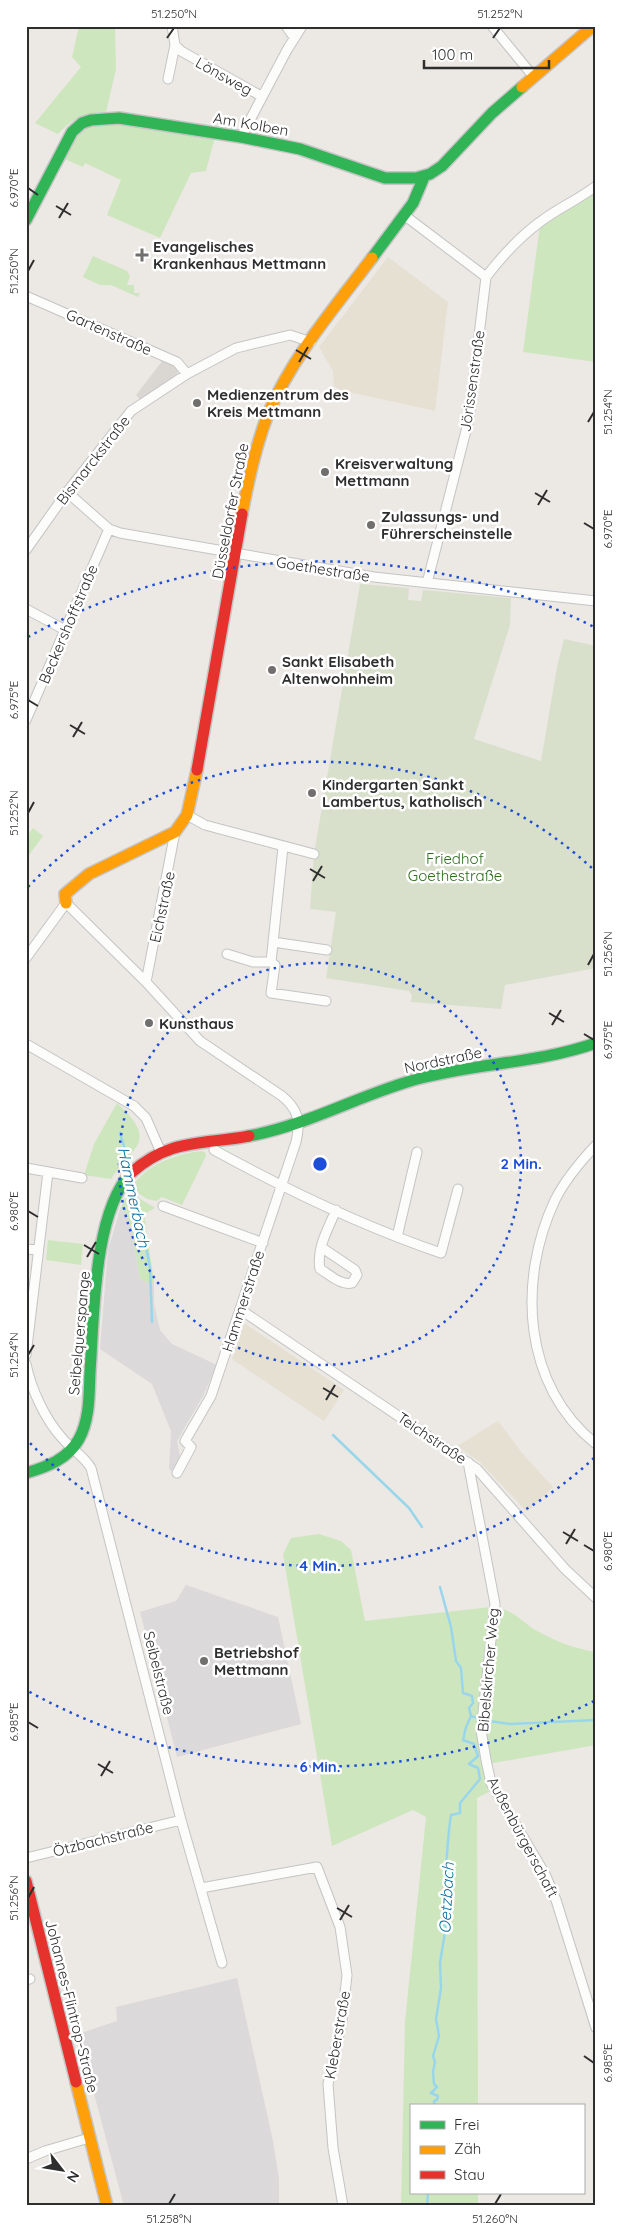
<svg xmlns="http://www.w3.org/2000/svg" width="622" height="2232" viewBox="0 0 622 2232" font-family="Quicksand,sans-serif">
  <style>
    .industrial { fill: #dcd9db }
    .education { fill: #e6e0d3 }
    .green { fill: #cee6be }
    .cemetery { fill: #d8e0cc }
    .plaza { fill: #dad6d2 }
    .lines { fill: none; stroke-linecap: round; stroke-linejoin: round }
    .stream { stroke: #99d6ec; stroke-width: 2.5 }
    .street-casing { stroke: #c5c4c5; stroke-width: 11 }
    .fast-casing { stroke: #c5c4c5; stroke-width: 14 }
    .slow-casing { stroke: #c5c4c5; stroke-width: 14 }
    .jam-casing { stroke: #c5c4c5; stroke-width: 14 }
    .street { stroke: #fcfcfb; stroke-width: 9 }
    .fast { stroke: #30b455; stroke-width: 11 }
    .slow { stroke: #ff9f0a; stroke-width: 11 }
    .jam { stroke: #e5322d; stroke-width: 11 }
    .ticks { fill: none; stroke: #2e2e2e; stroke-width: 2 }
    .ring { fill: none; stroke: #1d4ed8; stroke-width: 2.5; stroke-dasharray: 2.5 5 }
    .poi-dot { fill: #706f6e; stroke: #fff; stroke-width: 2 }
    .labels { text-anchor: middle; dominant-baseline: central; stroke-width: 5; stroke-linejoin: round; paint-order: stroke }
    .street-label { font-size: 15px; fill: #2e2e2e; stroke: #fff }
    .poi-label { font-size: 15px; font-weight: bold; fill: #2e2e2e; stroke: #fff; text-anchor: start }
    .park-label { font-size: 15px; fill: #2c6e1b; stroke: #fff }
    .water-label { font-size: 16px; font-style: italic; fill: #0d6fa3; stroke: #fff }
    .centre { fill: #1d4ed8; stroke: #fff; stroke-width: 2.5 }
    .ring-label { font-size: 15px; text-anchor: middle; font-weight: bold; fill: #1d4ed8; stroke: #fff; stroke-width: 5; stroke-linejoin: round; paint-order: stroke }
    .neatline { fill: none; stroke: #2e2e2e; stroke-width: 2 }
    .ticks-label { font-size: 12px; text-anchor: middle; fill: #2e2e2e }
  </style>
  <rect width="100%" height="100%" fill="#ece8e4"/>
  <path class="industrial" d="M120 1209 126 1212 131 1228 140 1279 149 1283 154 1282V1304L160 1330 172 1344 217 1365 203 1396 177 1441 181 1461 174 1473 169 1469 171 1431 152 1384 100 1349 108 1250Z
    M186 1585 278 1617 301 1724 177 1757 140 1612 176 1601Z
    M237 1978 273 2141 279 2179V2206H124L78 2034 117 2021 116 2007Z"/>
  <path class="education" d="M388 257 448 302 435 411 340 390 334 386 333 371 319 347Z
    M244 1323 344 1390 324 1421 232 1359Z
    M498 1421 522 1453 553 1487 527 1512 480 1462 457 1446Z"/>
  <path class="green" d="M79 26H115L116 69 106 112C84 113 73 118 58 134L35 123 81 67 72 57Z
    M111 121 215 137 206 171 191 173 160 238 107 215 121 180 85 163 83 167 62 158C76 133 80 125 111 121Z
    M596 191V362L523 352 540 225Z
    M93 256 127 271 130 276 127 285H134V293H140L138 297 111 285H100L83 277Z
    M33 828 43 836 26 859V838Z
    M117 1103C159 1142 134 1145 111 1179L84 1175 94 1144Z
    M201 1151 205 1152 206 1156 182 1205 162 1197 157 1201 147 1199 131 1188C147 1164 173 1155 201 1151Z
    M129 1192 155 1208 144 1214 154 1282 149 1283 140 1279 131 1228 126 1212 120 1209Z
    M48 1240 83 1244 81 1265 46 1260Z
    M319 1534 341 1541 351 1550 365 1621 491 1607C516 1609 520 1622 539 1632 557 1642 577 1649 596 1652V1745L493 1763 483 1769 491 1791 477 1798 478 2106H411V2193H478V2206H401L405 2022 426 1817 413 1810 332 1846 283 1554 291 1538Z"/>
  <path class="cemetery" d="M360 584 409 588 408 600 421 601 423 590 511 598 510 625 474 739 541 761 557 667 564 639 596 646V968L505 985 501 1009 411 1002 412 995 409 991 326 978 336 912 310 909 314 854Z"/>
  <path class="plaza" d="M163 360 174 365 178 370 177 374 141 400 136 395Z"/>
  <g class="lines">
    <path class="stream" d="M120 1133 130 1167
      M133 1177 150 1268 152 1322
      M333 1435 409 1508 422 1527
      M440 1587 451 1627 456 1661 461 1668 463 1693 472 1696 473 1703 469 1708 471 1716 477 1718
      M489 1721 510 1724 596 1720
      M435 2106 434 2101 437 2100 438 2096 431 2093 437 2087 434 2084 433 2072 435 2062 433 2056 439 2036 436 2019 441 1988 440 1963 445 1932 444 1883 447 1877C445 1868 449 1827 451 1815L460 1813V1803L480 1779 478 1768 469 1764 478 1756 474 1744 463 1740 466 1727 471 1716
      M427 2206 428 2193"/>
    <g class="street-casing">
      <path id="street" d="M172 26 175 45 181 51 261 96
        M286 26 294 37
        M492 26 533 76
        M168 79 175 45
        M241 137 287 50 302 26
        M404 215 486 277
        M486 277C502 256 518 238 540 222 558 208 578 200 596 186
        M26 296 177 362 187 374
        M67 492 109 529 120 533 374 577 596 601
        M26 550 67 492 131 411 187 374 236 348 290 335 311 342
        M427 583 469 419 486 277
        M26 609 65 630
        M26 720 109 529
        M187 815 205 825 314 854
        M273 942 327 950
        M227 954 253 962H271L283 847
        M26 958 66 903 146 982 200 1041 282 1096C298 1109 301 1121 296 1142L211 1396 185 1441 191 1447 177 1473
        M271 962 275 965 271 993 326 1001
        M146 982 175 832
        M26 1044 134 1106 146 1118 160 1150
        M596 1145C580 1162 565 1180 555 1200 517 1281 523 1386 596 1444
        M214 1150C287 1190 362 1226 441 1253L458 1189
        M26 1168 82 1178
        M163 1206 263 1243
        M397 1237 417 1152
        M321 1247 355 1270 357 1275 352 1283C341 1286 329 1274 320 1269 316 1249 328 1229 336 1210
        M26 1249 38 1250
        M241 1310 477 1469 565 1569 596 1598
        M26 1355 48 1172
        M26 1364C31 1389 45 1419 62 1438 71 1449 83 1455 91 1468L181 1820 222 1963
        M468 1462 495 1604 481 1730 486 1760 491 1783 545 1874 556 1900 596 2028
        M26 1858 181 1820
        M201 1888 317 1867 340 1927 347 1975 342 2021 328 2084 333 2148 343 2206
        M26 1980 30 1979
        M26 2159 45 2151 89 2138"/>
    </g>
    <g class="fast-casing">
      <path id="fast" d="M26 220 72 132 82 123 91 120 119 118 241 137 300 149 385 178H416L430 174 442 166 492 113 522 87
        M372 258 413 203 424 177
        M249 1136C309 1125 363 1093 421 1078 479 1063 539 1063 596 1043
        M26 1473C47 1467 68 1459 79 1439 90 1419 89 1394 90 1372 94 1318 93 1213 131 1173"/>
    </g>
    <g class="slow-casing">
      <path id="slow" d="M522 87 593 26
        M242 514C248 481 256 445 268 414 292 357 335 307 372 258
        M66 903 65 894 89 874 175 832 187 815 197 770
        M76 2082 107 2206"/>
    </g>
    <g class="jam-casing">
      <path id="jam" d="M197 770 242 514
        M131 1173C170 1138 202 1145 249 1136
        M26 1881 76 2082"/>
    </g>
    <use href="#street" class="street"/>
    <use href="#fast" class="fast"/>
    <use href="#slow" class="slow"/>
    <use href="#jam" class="jam"/>
  </g>
  <path class="ticks" d="M167 38 174 28M493 38 500 28M28 188 38 195M56 206 71 215M59 218 68 203M28 271 34 260M296 350 311 359M299 362 308 347M588 422 594 412M535 493 550 502M538 505 547 490M584 523 594 529M28 700 38 706M70 725 85 734M73 737 82 722M28 813 34 802M310 869 325 878M313 881 322 866M588 965 594 954M549 1013 564 1022M552 1025 561 1010M584 1034 594 1040M28 1211 38 1217M84 1245 99 1254M87 1257 96 1242M28 1355 34 1345M323 1388 338 1397M326 1400 335 1385M563 1532 578 1541M566 1544 575 1529M584 1545 594 1551M28 1722 38 1728M98 1764 113 1773M101 1776 110 1761M28 1898 34 1887M337 1908 352 1917M340 1920 349 1905M584 2056 594 2063M169 2204 175 2194M495 2204 501 2194"/>
  <g class="ring">
    <circle cx="320" cy="1164" r="201"/>
    <path d="M594 1458A402 402 0 0 1 28 1441M28 887A402 402 0 0 1 594 870"/>
    <path d="M594 1701A603 603 0 0 1 28 1691M28 637A603 603 0 0 1 594 627"/>
  </g>
  <g class="poi-dot">
    <path d="M139.5 247.5h5v5h5v5h-5v5h-5v-5h-5v-5h5z"/>
    <circle cx="197" cy="403" r="5"/>
    <circle cx="325" cy="472" r="5"/>
    <circle cx="371" cy="525" r="5"/>
    <circle cx="272" cy="670" r="5"/>
    <circle cx="312" cy="793" r="5"/>
    <circle cx="149" cy="1023" r="5"/>
    <circle cx="204" cy="1661" r="5"/>
  </g>
  <g class="labels">
    <g class="street-label">
      <text transform="translate(224 76) rotate(29)">Lönsweg</text>
      <text transform="translate(251 124) rotate(10)">Am Kolben</text>
      <text transform="translate(109 332) rotate(24)">Gartenstraße</text>
      <text transform="translate(472 381) rotate(-82)">Jörissenstraße</text>
      <text transform="translate(93 460) rotate(-52)">Bismarckstraße</text>
      <text transform="translate(230 511) rotate(-79)">Düsseldorfer Straße</text>
      <text transform="translate(323 569) rotate(9)">Goethestraße</text>
      <text transform="translate(68 624) rotate(-67)">Beckershoffstraße</text>
      <text transform="translate(162 907) rotate(-78)">Eichstraße</text>
      <text transform="translate(443 1060) rotate(-12)">Nordstraße</text>
      <text transform="translate(243 1301) rotate(-72)">Hammerstraße</text>
      <text transform="translate(79 1333) rotate(-85)">Seibelquerspange</text>
      <text transform="translate(432 1438) rotate(34)">Teichstraße</text>
      <text transform="translate(488 1670) rotate(-85)">Bibelskircher Weg</text>
      <text transform="translate(159 1673) rotate(76)">Seibelstraße</text>
      <text transform="translate(523 1837) rotate(62)">Außenbürgerschaft</text>
      <text transform="translate(103 1839) rotate(-14)">Ötzbachstraße</text>
      <text transform="translate(72 2006) rotate(76)">Johannes-Flintrop-Straße</text>
      <text transform="translate(337 2035) rotate(-80)">Kleberstraße</text>
    </g>
    <g class="poi-label">
      <text x="153" y="246">Evangelisches<tspan x="153" dy="17">Krankenhaus Mettmann</tspan></text>
      <text x="207" y="394">Medienzentrum des<tspan x="207" dy="17">Kreis Mettmann</tspan></text>
      <text x="335" y="463">Kreisverwaltung<tspan x="335" dy="17">Mettmann</tspan></text>
      <text x="381" y="516">Zulassungs- und<tspan x="381" dy="17">Führerscheinstelle</tspan></text>
      <text x="282" y="661">Sankt Elisabeth<tspan x="282" dy="17">Altenwohnheim</tspan></text>
      <text x="322" y="784">Kindergarten Sankt<tspan x="322" dy="17">Lambertus, katholisch</tspan></text>
      <text x="159" y="1023">Kunsthaus</text>
      <text x="214" y="1652">Betriebshof<tspan x="214" dy="17">Mettmann</tspan></text>
    </g>
    <g class="park-label">
      <text x="455" y="858">Friedhof<tspan x="455" dy="17">Goethestraße</tspan></text>
    </g>
    <g class="water-label">
      <text transform="translate(134 1197) rotate(78)">Hammerbach</text>
      <text transform="translate(446 1898) rotate(-87)">Oetzbach</text>
    </g>
  </g>
  <circle cx="320" cy="1164" r="8" class="centre"/>
  <g class="ring-label">
    <text x="521" y="1169">2 Min.</text>
    <text x="320" y="1571">4 Min.</text>
    <text x="320" y="1772">6 Min.</text>
  </g>
  <rect width="622" height="2232" fill="none" stroke="#ffffff" stroke-width="55"/>
  <rect x="410" y="2104" width="175" height="90" fill="#ffffff" stroke="#ababab"/>
  <rect x="420" y="2121" width="25" height="8" fill="#30b455" stroke="#ababab"/>
  <text x="454" y="2130" font-size="15" fill="#2e2e2e">Frei</text>
  <rect x="420" y="2146" width="25" height="8" fill="#ff9f0a" stroke="#ababab"/>
  <text x="454" y="2154" font-size="15" fill="#2e2e2e">Zäh</text>
  <rect x="420" y="2171" width="25" height="8" fill="#e5322d" stroke="#ababab"/>
  <text x="454" y="2180" font-size="15" fill="#2e2e2e">Stau</text>
  <g transform="translate(62 2170) rotate(121)" stroke="#ffffff" stroke-width="4" paint-order="stroke">
  <path d="M0-4L9 19L0 12L-9 19Z" fill="#2e2e2e"/>
  <text y="-8" font-size="14" font-weight="bold" text-anchor="middle" fill="#2e2e2e">N</text>
  </g>
  <path d="M424 60v8h125v-8" fill="none" stroke="#2e2e2e" stroke-width="2.5"/>
  <text x="432" y="60" font-size="15" fill="#2e2e2e" stroke="#ffffff" stroke-width="4" paint-order="stroke">100 m</text>
  <rect x="28" y="28" width="566" height="2176" class="neatline"/>
  <g class="ticks-label">
    <text x="174" y="18">51.250°N</text>
    <text x="500" y="18">51.252°N</text>
    <text transform="translate(14 188) rotate(-90)" y="4">6.970°E</text>
    <text transform="translate(14 271) rotate(-90)" y="4">51.250°N</text>
    <text transform="translate(608 412) rotate(-90)" y="4">51.254°N</text>
    <text transform="translate(608 529) rotate(-90)" y="4">6.970°E</text>
    <text transform="translate(14 700) rotate(-90)" y="4">6.975°E</text>
    <text transform="translate(14 813) rotate(-90)" y="4">51.252°N</text>
    <text transform="translate(608 954) rotate(-90)" y="4">51.256°N</text>
    <text transform="translate(608 1040) rotate(-90)" y="4">6.975°E</text>
    <text transform="translate(14 1211) rotate(-90)" y="4">6.980°E</text>
    <text transform="translate(14 1355) rotate(-90)" y="4">51.254°N</text>
    <text transform="translate(608 1551) rotate(-90)" y="4">6.980°E</text>
    <text transform="translate(14 1722) rotate(-90)" y="4">6.985°E</text>
    <text transform="translate(14 1898) rotate(-90)" y="4">51.256°N</text>
    <text transform="translate(608 2063) rotate(-90)" y="4">6.985°E</text>
    <text x="169" y="2223">51.258°N</text>
    <text x="495" y="2223">51.260°N</text>
  </g>
</svg>
